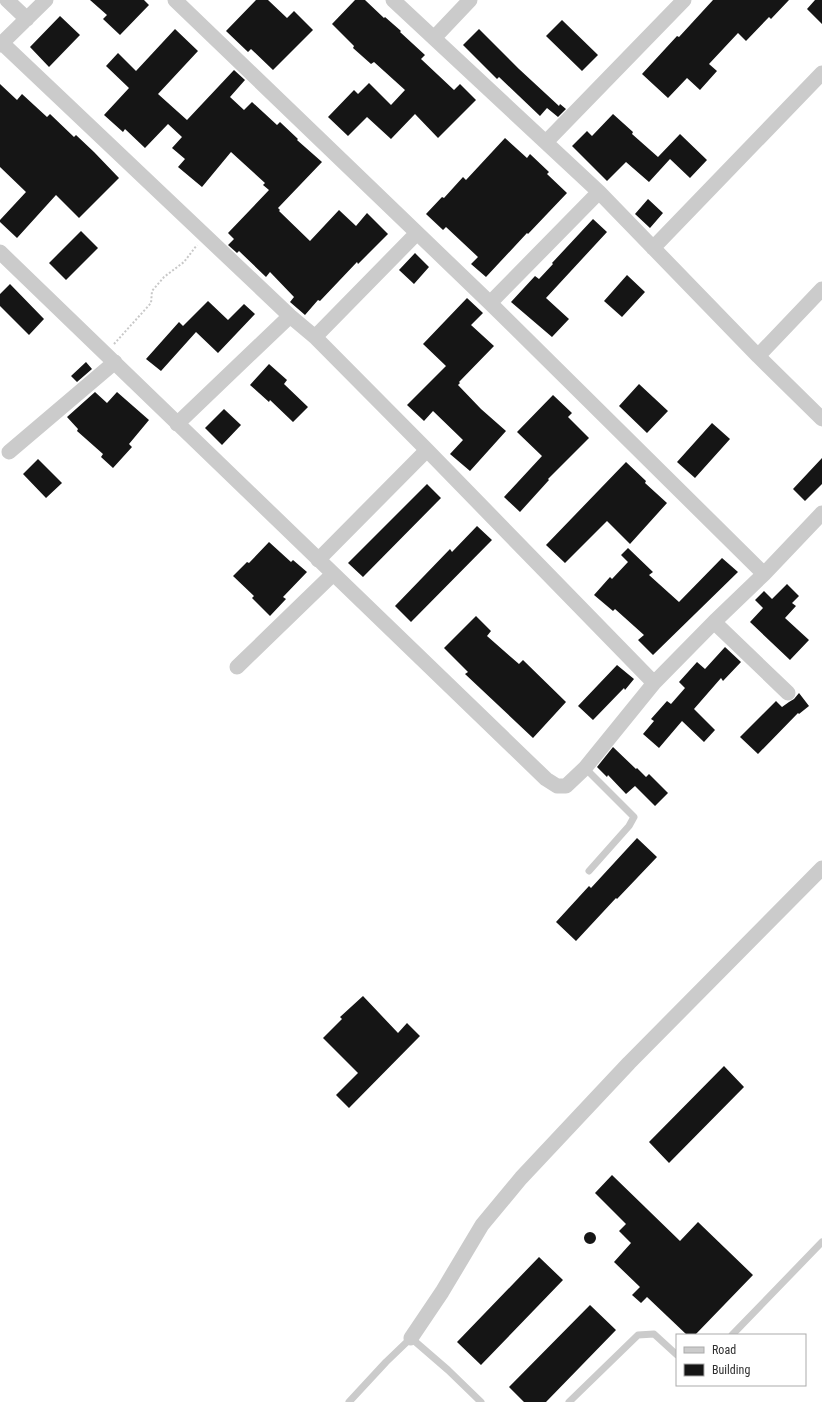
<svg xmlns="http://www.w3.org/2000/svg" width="822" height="1402" viewBox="0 0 822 1402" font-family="'Roboto Condensed',sans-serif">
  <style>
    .building { fill: #151515 }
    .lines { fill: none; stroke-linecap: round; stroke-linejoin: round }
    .path { stroke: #c8c8c8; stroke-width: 2; stroke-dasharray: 2 2; stroke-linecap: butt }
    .lane { stroke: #cbcbcb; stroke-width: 7 }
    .street { stroke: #cbcbcb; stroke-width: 15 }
  </style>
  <rect width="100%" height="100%" fill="#fff"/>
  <path class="building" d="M90 0H144L149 5 120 35 103 19 107 15Z
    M256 0H268L287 18 294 11 313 30 273 70 251 49 248 52 226 31Z
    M355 0H365L384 18 385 17 401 31 400 32 425 55 421 59 454 90 460 84 476 100 438 138 415 114 391 139 367 117 348 136 328 117 354 90 358 94 369 83 391 105 405 90 374 62 371 64 353 48 354 46 332 24Z
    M713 0H789L771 19 769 17 746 41 738 33 709 64 717 71 700 90 687 78 668 98 642 74 677 36 679 37Z
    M815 0H822V24L807 9Z
    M60 16 80 35 49 67 30 47Z
    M562 20 598 55 582 71 546 36Z
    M175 29 198 51 158 94 187 120 234 70 245 80 230 97 244 110 252 102 277 125 280 122 298 139 297 140 322 162 278 208 280 210 279 211 310 241 339 210 356 226 367 213 388 234 358 264 357 262 320 301 318 300 305 315 290 302 294 297 270 272 266 277 239 251 237 253 228 245 234 239 228 233 269 190 263 185 265 183 231 152 202 187 178 167 185 159 172 148 182 137 168 124 145 148 125 129 123 132 104 115 129 88 106 66 118 53 136 71Z
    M479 29 519 69 559 106 560 104 566 109 558 117 547 108 540 116 499 77 497 79 463 45Z
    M0 84 17 100 22 94 47 117 50 114 74 137 76 135 94 152 119 178 79 218 56 195 17 238 0 222V220L26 192 0 167Z
    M613 114 633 132 632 134 658 157 680 134 707 160 690 178 670 159 649 182 626 162 607 181 572 146 587 131 592 136Z
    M505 138 527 158 530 154 549 172 547 174 567 193 528 234 527 233 486 277 471 264 478 257 446 227 443 230 426 214 442 197 444 198 463 177 466 180Z
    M648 199 663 213 650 228 635 214Z
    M593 219 607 232 546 298 569 319 552 337 511 302 535 276 539 279 553 264 552 263Z
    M81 231 98 248 66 280 49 263Z
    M415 253 429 267 414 284 399 270Z
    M627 275 645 292 622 317 604 301Z
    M10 284 44 319 29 335 0 306V294Z
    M467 298 483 313 471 325 494 346 459 382 460 383 458 385 481 409 506 431 470 471 450 454 463 440 433 411 424 421 407 405 446 366 423 344Z
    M208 301 228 320 244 304 255 314 218 353 196 332 161 371 146 359 179 322 183 326Z
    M86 362 92 369 77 382 71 376Z
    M269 364 287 380 284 384 308 407 293 422 270 400 269 402 250 385Z
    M639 384 668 411 647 433 619 406Z
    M95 392 107 403 117 392 149 420 129 444 132 447 113 468 101 457 103 454 77 431 78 429 67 417Z
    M553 395 572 413 568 417 589 438 548 479 549 480 520 512 504 497 542 456 517 432Z
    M224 409 241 425 222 445 205 428Z
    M712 423 730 439 695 478 677 462Z
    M822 458V484L805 501 793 489Z
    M38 459 62 483 46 498 23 474Z
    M626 462 646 481 645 483 667 503 630 544 607 521 565 563 546 545Z
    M427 484 441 498 363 577 348 563Z
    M477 526 492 540 411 622 395 606 450 549 452 552Z
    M269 542 291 562 293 560 307 572 283 597 286 599 270 616 252 598 254 596 233 576 247 562 249 563Z
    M628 548 653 572 649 575 679 602 722 558 738 572 653 655 638 640 644 635 615 609 613 611 594 595 610 577 612 579 628 562 621 555Z
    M787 584 799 596 792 603 796 606 785 618 809 640 790 660 750 622 763 608 755 600 764 591 772 599Z
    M476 616 491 631 487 636 519 664 523 660 566 702 533 738 465 674 468 672 444 648Z
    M725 647 741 662 723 681 721 678 694 709 715 730 704 742 682 721 659 748 643 734 654 721 651 719 667 701 671 704 685 688 679 682 697 662 705 669Z
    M617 665 634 679 625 690 624 688 593 720 578 706Z
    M799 693 809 706 799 714 798 713 758 754 740 737 776 701 782 707 789 702 794 699Z
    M613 747 636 769 637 768 646 777 649 774 668 793 655 806 635 786 626 794 608 775 607 777 597 767Z
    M637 838 657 857 617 899 616 898 576 941 556 922 589 886 591 888Z
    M363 996 398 1033 407 1023 420 1036 349 1108 336 1095 358 1073 323 1038 342 1019 340 1017Z
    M724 1066 744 1087 669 1163 649 1142Z
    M612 1175 680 1241 698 1222 753 1275 695 1335H687L647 1297 641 1303 632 1295 640 1287 614 1262 631 1243 619 1231 626 1224 595 1193Z
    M584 1238a6 6 0 1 1 12 0a6 6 0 1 1-12 0Z
    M539 1257 563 1280 481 1365 457 1342Z
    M590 1305 616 1330 546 1402H524L509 1387Z"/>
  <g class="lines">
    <path class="path" d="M114 344 151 303 152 291 164 277 184 262 197 245"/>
    <path class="lane" d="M585 768 634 817 629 826 589 871
      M732 1335 822 1242
      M349 1402 386 1362 411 1338 448 1370 481 1402
      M569 1402 638 1335 654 1334 677 1355"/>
    <path class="street" d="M7 0 27 19
      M175 0 490 303 764 574
      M393 0 599 192 758 356 822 419
      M434 38 470 0
      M2 43 290 316 315 337 427 450 654 683
      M0 45 46 0
      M546 142 684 0
      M653 248 822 73
      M0 252 546 779 557 786H566L585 768 654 683 714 622 764 574 822 513
      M490 303 599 192
      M315 337 417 233
      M758 356 822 289
      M177 424 290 316
      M9 452 115 362
      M318 560 427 450
      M714 622 788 693
      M237 667 333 574
      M411 1338 442 1292 482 1225 521 1178 629 1063 822 868"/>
  </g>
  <rect x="676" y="1334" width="130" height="52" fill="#ffffff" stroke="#ababab"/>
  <rect x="684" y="1347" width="20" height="6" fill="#cbcbcb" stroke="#ababab"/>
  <text x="712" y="1354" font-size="12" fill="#2e2e2e">Road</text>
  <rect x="684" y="1364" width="20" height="12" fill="#151515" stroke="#ababab"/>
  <text x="712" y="1374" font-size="12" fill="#2e2e2e">Building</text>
</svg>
